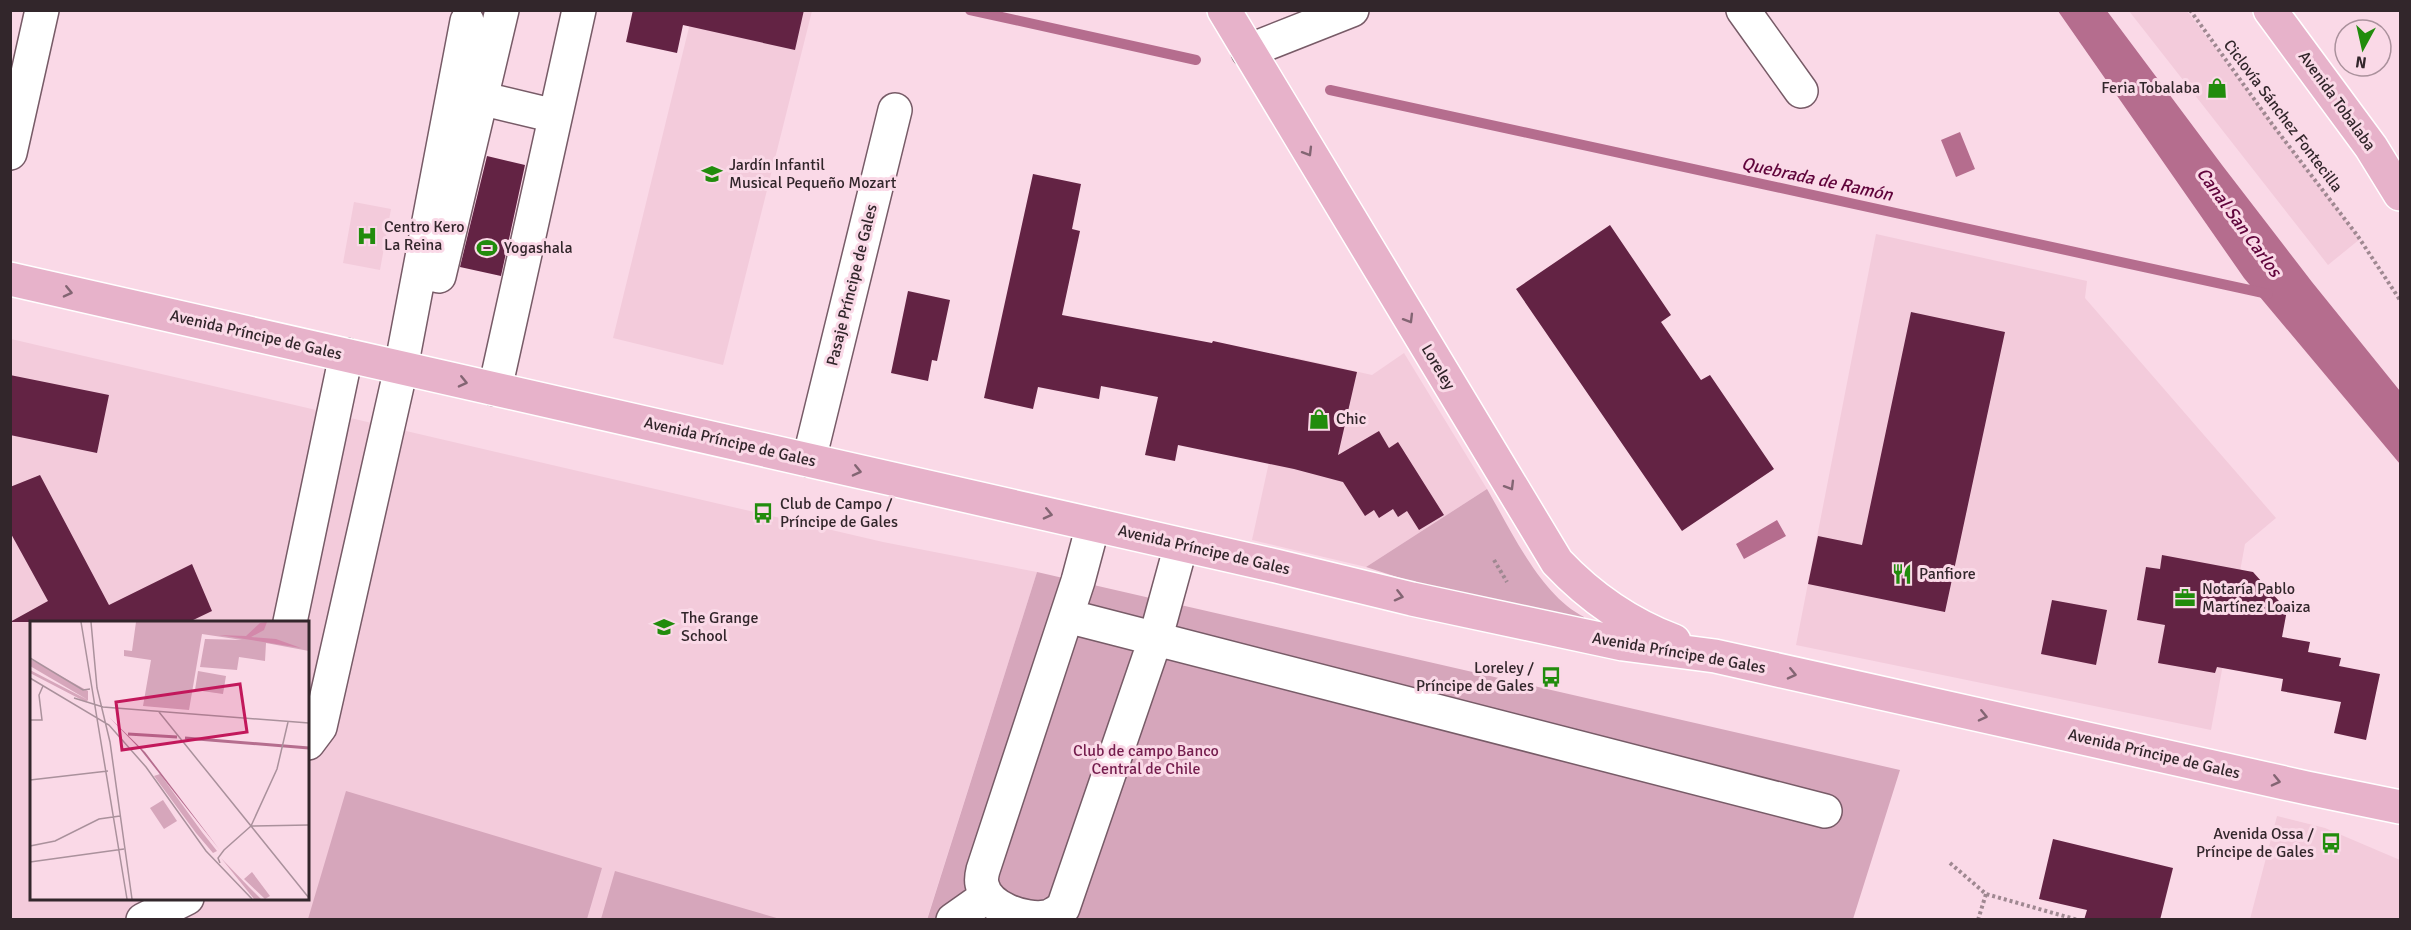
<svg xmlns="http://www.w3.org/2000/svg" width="2411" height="930" viewBox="0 0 2411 930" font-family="Signika,sans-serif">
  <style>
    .built { fill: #f3cbdb; fill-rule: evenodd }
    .green { fill: #d6a6bb }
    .water { fill: #b56d8e }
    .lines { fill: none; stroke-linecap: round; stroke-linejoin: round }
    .stream { stroke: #b56d8e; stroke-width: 10 }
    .building { fill: #632344 }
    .minor-casing { stroke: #775b67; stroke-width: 36 }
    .major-casing { stroke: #fff; stroke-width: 36 }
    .path { stroke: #9f8891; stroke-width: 4; stroke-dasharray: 3 3; stroke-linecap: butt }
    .minor { stroke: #fff; stroke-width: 33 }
    .major { stroke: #e7b2ca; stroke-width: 33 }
    .oneway { stroke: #836573 }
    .labels { text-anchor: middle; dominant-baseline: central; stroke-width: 6; stroke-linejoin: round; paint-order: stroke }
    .poi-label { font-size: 16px; fill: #32262b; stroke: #fad9e7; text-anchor: start }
    .street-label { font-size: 16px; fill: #32262b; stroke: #fad9e7 }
    .park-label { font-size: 16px; fill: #741d4d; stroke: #fad9e7 }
    .water-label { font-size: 18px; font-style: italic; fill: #60043b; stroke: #fad9e7 }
    .inset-river { fill: none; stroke: #b56d8e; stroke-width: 3 }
    .inset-road { fill: none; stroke: #aa919c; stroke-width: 1.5 }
    .view { fill: #c2185b; fill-opacity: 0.15; stroke: #c2185b; stroke-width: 3 }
    .inset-edge { fill: none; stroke: #32262b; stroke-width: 3 }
  </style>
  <rect width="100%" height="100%" fill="#fad9e7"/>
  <path class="built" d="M693 11H812L723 365 613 338Z
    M2129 11H2187L2360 239 2328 265Z
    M354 202 391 209 380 270 343 263Z
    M1876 234 2087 281 2085 298 2276 518 2245 544 2211 730 1796 645Z
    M11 339 883 542 1037 572 927 919 11 920ZM32 622H308V898H32Z
    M1404 353 1487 489 1366 567 1252 540 1292 357 1372 375Z
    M2277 816 2325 828 2400 860V919H2250Z"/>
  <path class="green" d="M1487 489C1511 530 1540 595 1584 617V621L1487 606 1366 567Z
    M1037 572 1900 770 1853 919 927 920Z
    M346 791 602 868 587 919H308Z
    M615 871 780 919H601Z"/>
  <path class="water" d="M2058 11H2107L2222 165 2312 282 2400 391V464L2244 278Z
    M1960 132 1975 169 1956 177 1941 140Z
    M1777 520 1786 536 1744 559 1736 544Z"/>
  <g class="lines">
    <path class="stream" d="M970 10 1196 60
      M1330 90 2268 294"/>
  </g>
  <path class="building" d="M633 10H804L795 50 683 25 677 53 626 42Z
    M487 156 525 165 501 276 460 267Z
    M1033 174 1081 184 1072 229 1080 231 1062 315 1212 343 1213 341 1357 372 1338 455 1379 431 1389 448 1398 442 1444 515 1419 530 1407 511 1398 517 1393 509 1379 518 1374 510 1365 516 1343 482 1294 469 1178 445 1175 461 1145 455 1158 397 1101 386 1099 399 1038 387 1033 409 984 398Z
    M1610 225 1671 315 1661 322 1701 380 1710 375 1774 469 1682 531 1516 289Z
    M908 291 950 300 937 361 932 360 928 381 891 373Z
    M1911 312 2005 332 1945 612 1808 584 1818 536 1862 545Z
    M10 375 109 395 97 453 10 435Z
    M40 475 109 605 192 564 212 611 189 622H10L48 601 10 532V487Z
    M2162 555 2253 572 2287 610 2282 637 2310 642 2308 652 2341 658 2339 666 2380 674 2366 740 2334 733 2341 702 2281 691 2283 679 2217 667 2215 673 2158 663 2165 625 2137 620 2146 567 2160 569Z
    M2052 600 2107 610 2096 665 2041 654Z
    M2053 839 2173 868 2160 920H2084L2087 910 2039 899Z"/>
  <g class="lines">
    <g class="minor-casing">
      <path id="minor" d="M1743 10 1801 91
        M1248 51 1352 10
        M480 98 555 116
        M10 153 42 10
        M439 276 502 10
        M495 389 579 10
        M809 460 895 110
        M1093 525 1078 581 983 870C982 874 981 880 982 884 986 908 1026 921 1046 917 1052 916 1058 911 1063 908L1155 640 1181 545
        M1067 616 1825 811
        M290 622 346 355
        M308 743 320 727 401 368 467 21
        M143 920 187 898
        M953 920 987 896"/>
    </g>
    <g class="major-casing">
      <path id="major" d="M1224 10 1557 562C1590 597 1629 624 1674 641
        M2270 10 2371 147 2400 194
        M10 279 1276 566 1412 599 1623 644 1715 656 2307 788 2400 807"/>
    </g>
    <path class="path" d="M2190 10 2272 124 2357 235 2400 300
      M1494 560 1507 582
      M1950 863 1986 894 2078 920
      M1978 920 1986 894"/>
    <use href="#minor" class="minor"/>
    <use href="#major" class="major"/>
  </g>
  <defs><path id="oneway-chevron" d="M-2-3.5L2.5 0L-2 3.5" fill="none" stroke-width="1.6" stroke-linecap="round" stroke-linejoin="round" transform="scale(1.5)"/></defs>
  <g class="oneway">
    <use href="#oneway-chevron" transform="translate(1308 152) rotate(59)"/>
    <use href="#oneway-chevron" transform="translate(68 292) rotate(13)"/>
    <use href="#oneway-chevron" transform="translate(1409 319) rotate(59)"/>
    <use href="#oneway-chevron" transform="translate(463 382) rotate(13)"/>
    <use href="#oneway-chevron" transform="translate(857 471) rotate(13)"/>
    <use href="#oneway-chevron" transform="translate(1510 486) rotate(59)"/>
    <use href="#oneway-chevron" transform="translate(1048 514) rotate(13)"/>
    <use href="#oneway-chevron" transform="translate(1399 596) rotate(14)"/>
    <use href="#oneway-chevron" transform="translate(1792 674) rotate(13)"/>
    <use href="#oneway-chevron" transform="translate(1983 716) rotate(13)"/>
    <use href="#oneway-chevron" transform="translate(2276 781) rotate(13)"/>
  </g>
  <defs>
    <g id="shop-bare" transform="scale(1.62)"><path d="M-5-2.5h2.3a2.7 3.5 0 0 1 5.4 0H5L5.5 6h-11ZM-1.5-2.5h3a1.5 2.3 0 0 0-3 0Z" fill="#218c0c" stroke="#fad9e7" stroke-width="2.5" paint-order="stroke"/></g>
    <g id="school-bare" transform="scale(1.62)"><path d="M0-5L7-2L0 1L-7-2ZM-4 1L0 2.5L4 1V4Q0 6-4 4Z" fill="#218c0c" stroke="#fad9e7" stroke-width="2.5" paint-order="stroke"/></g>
    <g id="hospital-bare" transform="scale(1.62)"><path d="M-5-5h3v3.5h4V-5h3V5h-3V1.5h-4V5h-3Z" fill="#218c0c" stroke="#fad9e7" stroke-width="2.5" paint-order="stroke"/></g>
    <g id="stadium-bare" transform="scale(1.62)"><path d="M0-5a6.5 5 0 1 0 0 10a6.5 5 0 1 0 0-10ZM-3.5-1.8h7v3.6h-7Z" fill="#218c0c" stroke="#fad9e7" stroke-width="2.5" paint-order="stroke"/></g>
    <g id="bus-bare" transform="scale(1.62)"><path d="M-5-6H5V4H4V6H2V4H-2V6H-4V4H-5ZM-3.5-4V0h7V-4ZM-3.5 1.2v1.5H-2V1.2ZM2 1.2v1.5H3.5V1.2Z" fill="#218c0c" stroke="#fad9e7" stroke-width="2.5" paint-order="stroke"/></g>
    <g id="restaurant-bare" transform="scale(1.62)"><path d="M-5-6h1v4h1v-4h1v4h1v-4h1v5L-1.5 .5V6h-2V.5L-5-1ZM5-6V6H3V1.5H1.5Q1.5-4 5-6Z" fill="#218c0c" stroke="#fad9e7" stroke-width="2.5" paint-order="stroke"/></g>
    <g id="office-bare" transform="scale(1.62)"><path d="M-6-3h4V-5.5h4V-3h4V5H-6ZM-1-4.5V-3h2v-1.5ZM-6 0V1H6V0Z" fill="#218c0c" stroke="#fad9e7" stroke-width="2.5" paint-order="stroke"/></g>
  </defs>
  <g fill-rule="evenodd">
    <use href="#shop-bare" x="2217" y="88"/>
    <use href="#school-bare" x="712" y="174"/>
    <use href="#hospital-bare" x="367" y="236"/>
    <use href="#stadium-bare" x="487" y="248"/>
    <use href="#shop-bare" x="1319" y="419"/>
    <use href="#bus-bare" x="763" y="513"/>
    <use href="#restaurant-bare" x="1902" y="574"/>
    <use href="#office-bare" x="2185" y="598"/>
    <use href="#school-bare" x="664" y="627"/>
    <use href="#bus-bare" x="1551" y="677"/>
    <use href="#bus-bare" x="2331" y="843"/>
  </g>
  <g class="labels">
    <g class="poi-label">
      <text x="2200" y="88" text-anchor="end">Feria Tobalaba</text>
      <text x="729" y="165">Jardín Infantil<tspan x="729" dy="18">Musical Pequeño Mozart</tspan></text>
      <text x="384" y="227">Centro Kero<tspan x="384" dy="18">La Reina</tspan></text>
      <text x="504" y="248">Yogashala</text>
      <text x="1336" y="419">Chic</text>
      <text x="780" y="504">Club de Campo /<tspan x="780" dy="18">Príncipe de Gales</tspan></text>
      <text x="1919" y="574">Panfiore</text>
      <text x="2202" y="589">Notaría Pablo<tspan x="2202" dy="18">Martínez Loaiza</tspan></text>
      <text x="681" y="618">The Grange<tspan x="681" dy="18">School</tspan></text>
      <text x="1534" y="668" text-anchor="end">Loreley /<tspan x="1534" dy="18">Príncipe de Gales</tspan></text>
      <text x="2314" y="834" text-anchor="end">Avenida Ossa /<tspan x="2314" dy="18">Príncipe de Gales</tspan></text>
    </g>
    <g class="street-label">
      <text transform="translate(2337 101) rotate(54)">Avenida Tobalaba</text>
      <text transform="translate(2283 116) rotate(53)">Ciclovía Sánchez Fontecilla</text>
      <text transform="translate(852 285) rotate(-76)">Pasaje Príncipe de Gales</text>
      <text transform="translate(256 335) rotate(13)">Avenida Príncipe de Gales</text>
      <text transform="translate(1438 367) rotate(59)">Loreley</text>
      <text transform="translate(730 442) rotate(13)">Avenida Príncipe de Gales</text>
      <text transform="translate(1204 550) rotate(13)">Avenida Príncipe de Gales</text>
      <text transform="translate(1679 653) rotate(10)">Avenida Príncipe de Gales</text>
      <text transform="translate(2154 754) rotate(13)">Avenida Príncipe de Gales</text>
    </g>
    <g class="park-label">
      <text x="1146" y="751">Club de campo Banco<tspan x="1146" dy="18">Central de Chile</tspan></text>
    </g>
    <g class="water-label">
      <text transform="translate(1817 179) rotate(12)">Quebrada de Ramón</text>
      <text transform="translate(2239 222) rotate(54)">Canal San Carlos</text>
    </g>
  </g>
  <g transform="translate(30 621)">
    <rect width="279" height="279" fill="#fad9e7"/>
    <path d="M106 1H279V30L236 22 235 40 209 36 207 49 170 46 175 18 212 19 172 13 159 89 113 85 121 39 94 35V29L102 30ZM0 38 58 70V79L56 81 48 77 0 52V49L58 79 0 45ZM168 50 196 55 193 73 165 69ZM130 153 172 211 187 230 183 232 166 212 124 155ZM133 179 147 200 134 208 120 187ZM191 237 219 266 231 278H224ZM222 251 240 275 235 278 214 258Z" fill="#d6a6bb"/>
    <path d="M237 1 234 9 221 16 246 18 271 27 189 14 216 15 230 2Z" fill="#d388aa"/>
    <path d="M79 96 115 131 189 228 110 128Z" fill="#b56d8e"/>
    <path class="inset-river" d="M98 113 147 116M155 117 279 127"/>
    <path class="inset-road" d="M51 1 97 278M61 1 67 67 80 121 102 278M0 37 53 69 60 68M0 57 79 104 116 146 176 230 222 278M44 77 73 86 279 102M129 91 221 205 194 229 188 237 190 242M0 99H12L9 74 13 65M0 159 78 150M221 205 247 148 258 101M221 205 279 277M221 205 279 204M0 225 25 220 69 198 90 195M0 241 94 228"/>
    <path class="view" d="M210 63 217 111 92 129 86 81Z"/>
    <rect width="279" height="279" class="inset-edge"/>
  </g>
  <rect width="2411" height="930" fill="none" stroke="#32262b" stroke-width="24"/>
  <g transform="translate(2363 48) rotate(188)"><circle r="28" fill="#fad9e7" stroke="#aa919c" stroke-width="1.5"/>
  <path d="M0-4.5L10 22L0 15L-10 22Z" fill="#218c0c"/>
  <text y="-9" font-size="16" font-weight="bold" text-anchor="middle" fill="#32262b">N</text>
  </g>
</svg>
